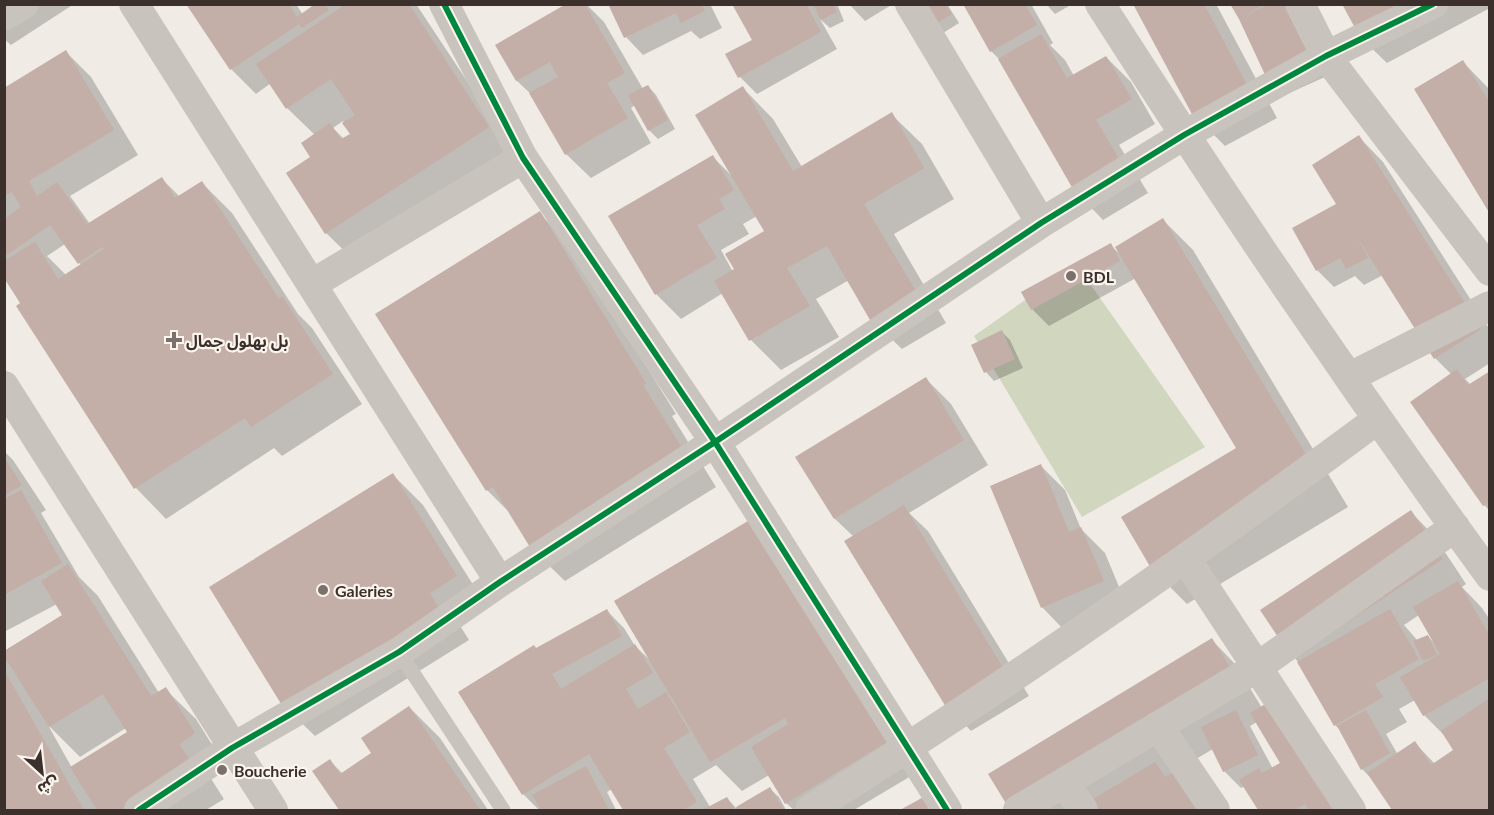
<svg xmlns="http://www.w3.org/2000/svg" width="1494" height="815" viewBox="0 0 1494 815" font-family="Lato,'Noto Sans Arabic',sans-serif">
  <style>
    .green { fill: #d1d6bf }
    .shadow { fill: #0003; fill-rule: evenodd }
    .building { fill: #c3afa7 }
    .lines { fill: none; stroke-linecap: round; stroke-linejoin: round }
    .service { stroke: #c9c3be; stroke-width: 15 }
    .minor { stroke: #c9c3be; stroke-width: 30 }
    .cycleway-casing { stroke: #fbf5ee; stroke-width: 10 }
    .cycleway { stroke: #00873e; stroke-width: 6 }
    .poi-dot { fill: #7a716c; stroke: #fbf5ee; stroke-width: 2 }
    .labels { text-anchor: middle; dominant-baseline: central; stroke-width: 4.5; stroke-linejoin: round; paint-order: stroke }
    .poi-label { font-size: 16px; font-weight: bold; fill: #3b302b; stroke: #fbf5ee; text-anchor: start }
  </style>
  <rect width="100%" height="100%" fill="#f0ebe5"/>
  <path class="green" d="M1076 264 1205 447 1082 517 974 336Z"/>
  <path class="shadow" d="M4 4H74L11 45 4 39Z
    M188 4H296L303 15 316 4H416L518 158 357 263 326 233 312 158 315 135 287 108 271 83 256 94 231 69ZM343 121 352 134 344 139 333 128Z
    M569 4H586L604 22 643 89 648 86 656 95 675 129 658 139 649 130 635 105 631 108 651 143 591 178 566 154 532 95 517 81 497 46Z
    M610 4H710L722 28 700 39 691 31 643 55 626 37Z
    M733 4H837L844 21 830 28 820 19 837 49 757 94 740 77 754 40Z
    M849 4H893L865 21Z
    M918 4H947L959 23 940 35Z
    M965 4H1031L1053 43 1050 45 1065 60 1074 76 1106 57 1131 82 1155 124 1119 145 1148 193 1103 220 1079 195 1000 60 991 51Z
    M1046 4H1068L1069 6 1055 14Z
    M1135 4H1216L1277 118 1225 146 1194 115Z
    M1231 4H1300L1336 72 1285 95Z
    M1429 4H1490V8L1387 63 1362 39Z
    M66 52 91 77 138 155 70 196 90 224 161 178 180 197 202 183 232 213 298 314 312 328 362 404 282 456 274 448 166 519 136 488 18 306 22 303 4 275V90ZM65 244 81 265 66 275 47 256Z
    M1463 62 1490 90V211Z
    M743 88 773 119 802 167 891 114 922 144 954 199 894 234 946 323 902 349 871 319 849 280 816 299 839 337 781 370 751 340 723 293 681 319 656 294 713 157 732 176ZM757 216 766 232 733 272 721 250 749 234 743 224Z
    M1359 137 1383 162 1490 330V363L1465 379 1471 385 1490 373V511L1484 505 1451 374 1435 358 1383 275 1364 285 1355 276 1334 287 1317 270Z
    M539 213 570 244 676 414 672 416 716 487 565 581 534 551 513 516 487 490Z
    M1163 220 1193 250 1348 507 1187 604 1157 574 1238 448 1136 278 1049 326 1032 309 1110 245 1121 255Z
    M1002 332 1010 340 1023 368 994 381 986 372 973 345Z
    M926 379 951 404 988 465 909 513 928 531 1029 696 971 731 947 706 854 537 835 519 797 457Z
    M4 451 13 460 46 510 41 513 79 577 98 596 159 693 165 689 196 719 224 764 208 774 224 799 206 810H9L4 803V649L6 652 64 616 57 604 4 632ZM48 725 80 757 126 728 129 732 72 768Z
    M1041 466 1065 490 1081 529 1105 553 1127 606 1066 632 1042 607Z
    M393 475 423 505 487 607 459 624 469 640 315 736 284 706Z
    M1411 512 1435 537 1466 584 1462 587 1482 608 1490 620V810H1393L1373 780 1362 769 1341 731 1335 725 1299 663 1294 657ZM1419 615 1434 643 1428 636 1418 641 1404 625ZM1415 700 1424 715 1448 739 1455 750 1435 764 1415 743 1398 755 1386 734 1407 722 1399 709Z
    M752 520 916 773 854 810H794L786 803 769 775 742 791 716 765 693 779 710 807 727 798 736 808 770 789 779 797 786 810H625L612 789 607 792 616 810H539L523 794 460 692 607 611 624 628 635 646 651 661Z
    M1212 640 1236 665 1262 708 1355 810H1259L1245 786 1241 788 1224 771 1213 749 1184 766 1221 810H1012ZM1257 722 1282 764 1273 769 1250 726Z
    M409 707 440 738 488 810H340L314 771 330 761 343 774 373 753Z"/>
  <path class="building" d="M186 4H289L297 17 315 4H325L329 10 302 28 299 24 230 70Z
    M346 4H409L489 127 325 234 286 173 310 157 301 143 330 123 341 139 350 134 342 123 355 115 331 79 286 109 256 64Z
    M566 4H585L625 73 607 83 628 118 565 155 529 93 558 77 550 62 516 81 495 45Z
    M608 4H702L705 11 681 23 676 13 624 38Z
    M732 4H806L821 32 738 78 725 54 752 40Z
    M813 4H833L837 12 821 20Z
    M916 4H946L952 14 931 27Z
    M963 4H1025L1037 25 990 52Z
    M1133 4H1204L1248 87 1193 116Z
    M1230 4H1265L1244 16 1270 4H1297L1320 54 1267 79 1239 19Z
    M1342 4H1426L1361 39Z
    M1041 34 1067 78 1106 56 1132 99 1096 120 1125 169 1077 196 998 59Z
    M66 50 114 130 29 181 37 196 57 182 87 224 162 177 175 198 202 181 279 299 282 296 333 374 251 427 245 418 134 489 16 306 20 303 4 278V261L35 242 58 279 104 249 102 247 78 264 50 225 4 257V219L21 207 12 192 4 196V88Z
    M1463 60 1490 103V214L1414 89Z
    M648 85 668 120 648 131 628 95Z
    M743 86 793 171 892 112 924 168 864 204 917 293 870 320 827 246 787 268 810 306 749 341 714 281 734 269 725 254 764 231 695 115Z
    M1359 135 1481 329 1434 359 1357 237 1368 258 1346 269 1340 258 1316 271 1292 228 1336 204 1312 165Z
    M713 155 734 190 719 199 725 209 697 225 717 258 655 295 608 216Z
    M540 211 646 383 643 385 687 456 533 552 493 487 486 491 375 314Z
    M1163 218 1319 476 1155 575 1121 517 1236 448 1115 247Z
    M1111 243 1120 261 1031 310 1021 292Z
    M1002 330 1015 359 984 373 971 345Z
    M1457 369 1468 385 1490 371V502L1483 506 1410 402Z
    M926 377 964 440 834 519 795 457Z
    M4 457 22 485 4 496Z
    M1041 464 1069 532 1081 527 1104 581 1041 608 990 486Z
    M393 473 457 576 430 593 440 610 283 707 209 587Z
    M21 490 62 563 4 595V499Z
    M904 505 1005 671 946 707 844 541Z
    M1411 510 1443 559 1292 658 1260 610Z
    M753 518 887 742 785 804 751 747 788 724 785 718 710 762 614 601Z
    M68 564 151 696 166 687 195 733 179 744 195 768 127 810H97L70 767 127 732 103 694 49 727 4 656V651L62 615 41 581Z
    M1458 581 1490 636V678L1423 716 1400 677 1442 653 1440 654 1413 607Z
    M607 609 622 636 552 674 561 689 635 644 653 673 626 689 638 709 666 692 690 732 664 748 697 802 683 810H623L589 754 522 795 458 692 534 645 536 648Z
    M1390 609 1419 659 1375 684 1383 697 1334 726 1297 662Z
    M1428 635 1437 655 1423 661 1413 641Z
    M1212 638 1244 691 1010 810 988 774Z
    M4 670 84 810H7L4 806Z
    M1277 697 1346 810H1309L1305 804 1295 810H1258L1239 780 1259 768 1262 773 1280 763 1250 713Z
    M1490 698V810H1392L1367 773 1415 741 1431 765 1453 750 1441 731Z
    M409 706 480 810H339L312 771 330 759 340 774 371 753 361 738Z
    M1236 710 1258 755 1223 772 1201 727Z
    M1366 710 1390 753 1361 770 1337 726Z
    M1155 762 1165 777 1185 765 1213 810H1086L1083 805Z
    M586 766 609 810H541L532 795Z
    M770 787 784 810H738L736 807Z
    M929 794 938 810H900Z
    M727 797 735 810H702Z"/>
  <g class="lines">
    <path class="service" d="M399 652 503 810"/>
    <path class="minor" d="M134 4 500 582
      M444 4 523 158 715 442 947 810
      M910 4 1041 223
      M1100 4C1224 198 1354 389 1490 576
      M1300 4 1326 56 1490 271
      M4 16 24 4
      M312 284 523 158
      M1350 377 1490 306
      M4 386 273 810
      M1186 559 1351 810
      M1158 726 1215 810
      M1065 783 1083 810
      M139 810 232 748 399 652 500 582 715 442 1041 223 1184 135 1326 56 1433 4
      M810 810C1004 687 1193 556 1378 419
      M1018 810 1256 668 1455 527"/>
    <g class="cycleway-casing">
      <path id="cycleway" d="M444 4 523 158 715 442 947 810
        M139 810 232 748 399 652 500 582 715 442 1041 223 1184 135 1326 56 1433 4"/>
    </g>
    <use href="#cycleway" class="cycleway"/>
  </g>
  <g class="poi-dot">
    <circle cx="1071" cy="276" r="6"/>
    <path d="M171 331h6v6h6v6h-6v6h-6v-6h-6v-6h6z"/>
    <circle cx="323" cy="590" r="6"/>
    <circle cx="222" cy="770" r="6"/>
  </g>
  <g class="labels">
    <g class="poi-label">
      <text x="1083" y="276">BDL</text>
      <text x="186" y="340">بل بهلول جمال</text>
      <text x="335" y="590">Galeries</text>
      <text x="234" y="770">Boucherie</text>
    </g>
  </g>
  <rect width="1494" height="815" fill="none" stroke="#3b302b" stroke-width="12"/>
  <g transform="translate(42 773) rotate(153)" stroke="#fbf5ee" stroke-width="4.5" paint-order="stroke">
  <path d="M0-4.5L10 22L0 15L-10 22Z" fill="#3b302b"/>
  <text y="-9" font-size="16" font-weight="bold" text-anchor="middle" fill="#3b302b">ش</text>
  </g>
</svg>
